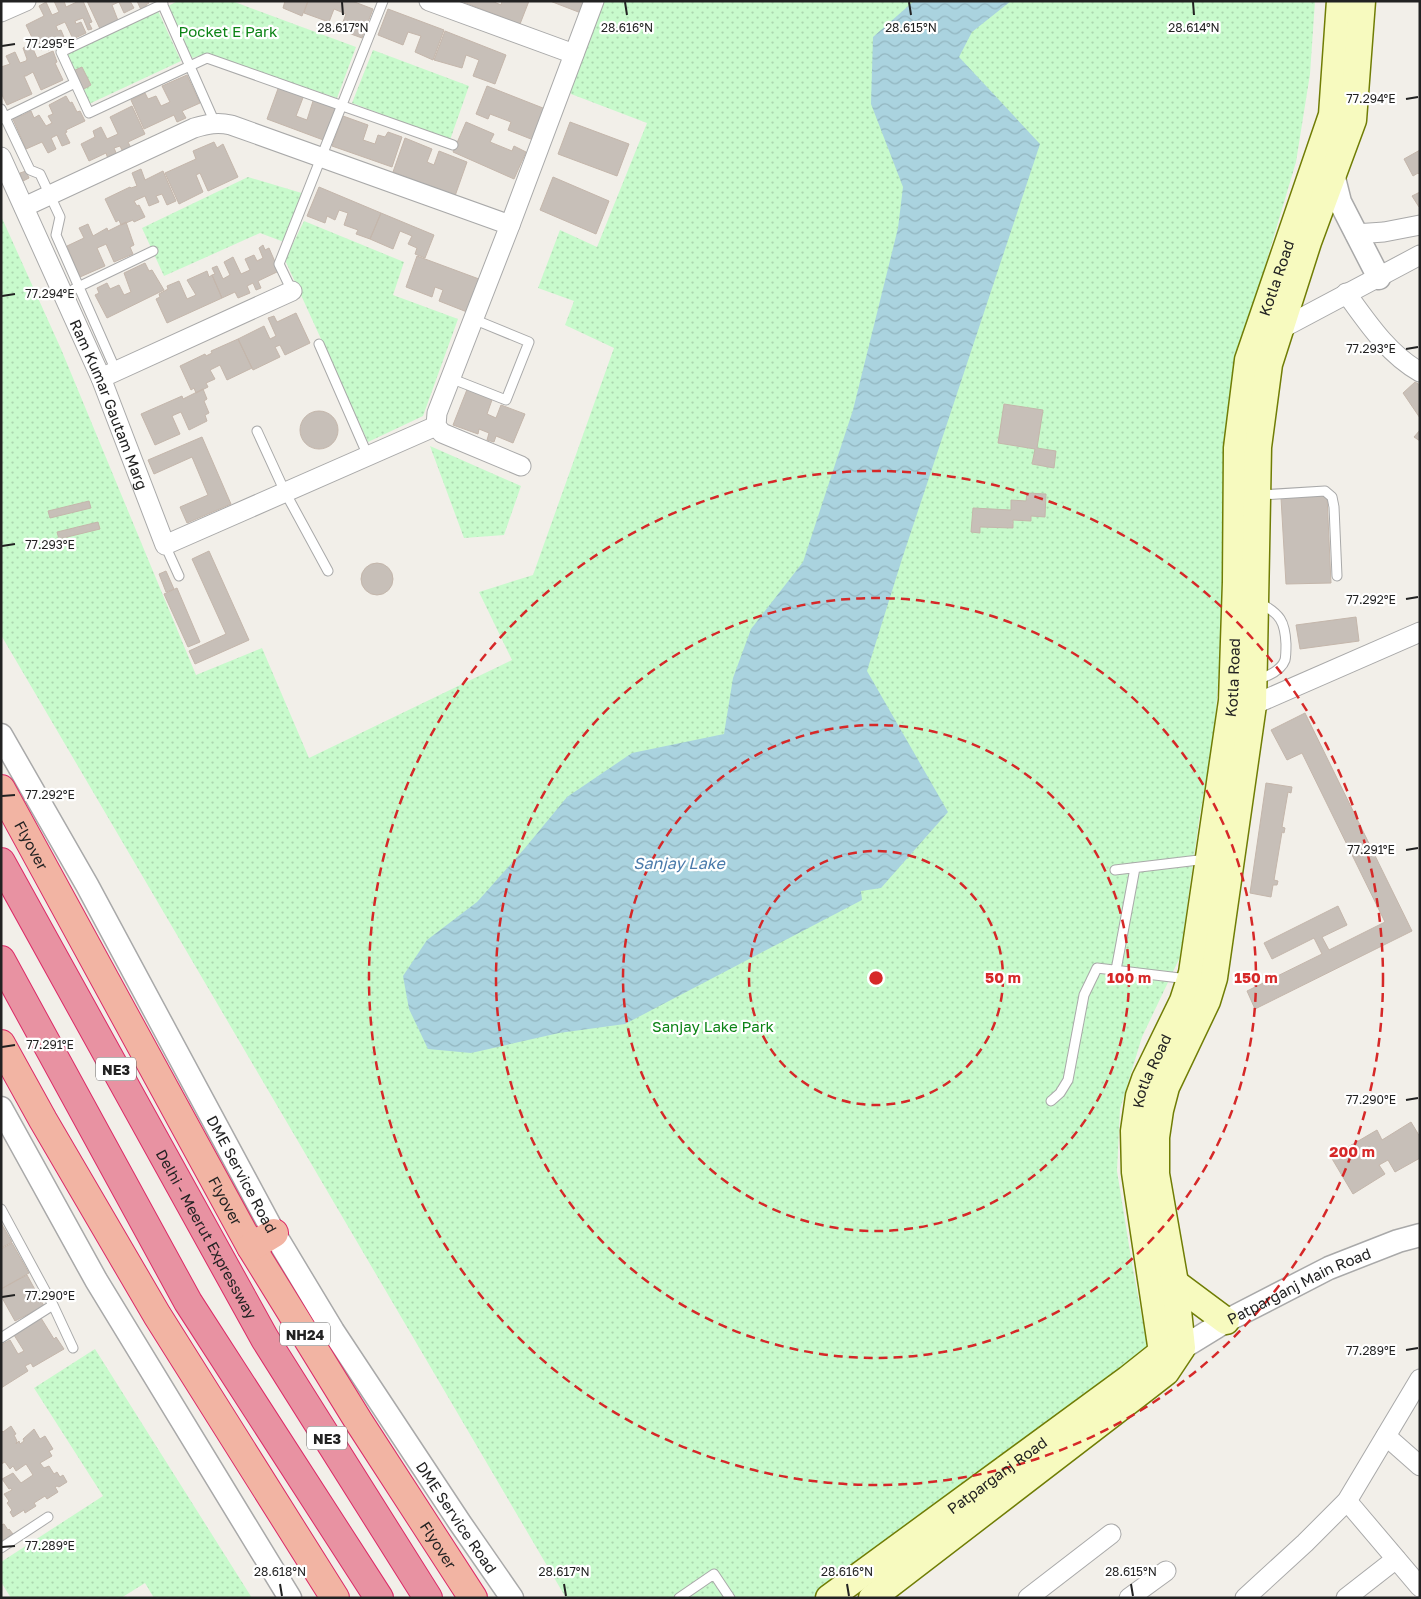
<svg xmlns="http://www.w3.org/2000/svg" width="1421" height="1599" viewBox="0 0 1421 1599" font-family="'Golos Text',sans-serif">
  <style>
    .park { fill: url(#park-dots) }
    .water { fill: url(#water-waves) }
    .building { fill: #c7bfb8; stroke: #c4b6ab }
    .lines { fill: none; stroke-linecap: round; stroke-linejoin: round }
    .service-casing { stroke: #a9a9a9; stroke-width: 11 }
    .minor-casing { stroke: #a9a9a9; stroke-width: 21 }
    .tertiary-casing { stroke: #a9a9a9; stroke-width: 25 }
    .secondary-casing { stroke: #707d05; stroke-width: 29 }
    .trunk-casing { stroke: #dc2a67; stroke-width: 30 }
    .motorway-casing { stroke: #dc2a67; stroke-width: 30 }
    .service { stroke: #fff; stroke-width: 9 }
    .minor { stroke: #fff; stroke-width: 19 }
    .tertiary { stroke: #fff; stroke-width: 22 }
    .secondary { stroke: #f7fabf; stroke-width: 26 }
    .trunk { stroke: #f2b4a3; stroke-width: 28 }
    .motorway { stroke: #e892a2; stroke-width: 28 }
    .ticks { fill: none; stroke: #222; stroke-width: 2 }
    .ring { fill: none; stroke: #d62828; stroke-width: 2.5; stroke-dasharray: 9 6 }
    .labels { text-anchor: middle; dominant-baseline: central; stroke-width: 4.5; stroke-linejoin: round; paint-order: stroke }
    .shield { fill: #fff; stroke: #646464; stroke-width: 1 }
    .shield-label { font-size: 14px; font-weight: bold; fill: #222 }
    .park-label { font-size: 15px; fill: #0c8416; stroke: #fff }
    .street-label { font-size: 15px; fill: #222; stroke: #fff }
    .water-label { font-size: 16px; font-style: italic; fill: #4a7aab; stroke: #fff }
    .ticks-label { font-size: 12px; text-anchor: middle; fill: #222; stroke: #fff; stroke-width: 4.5; stroke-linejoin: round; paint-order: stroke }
    .centre { fill: #d62828; stroke: #fff; stroke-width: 2.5 }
    .ring-label { font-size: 15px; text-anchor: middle; font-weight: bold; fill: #d62828; stroke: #fff; stroke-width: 4.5; stroke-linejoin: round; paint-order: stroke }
  </style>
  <defs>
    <pattern id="park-dots" width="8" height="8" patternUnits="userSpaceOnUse" patternTransform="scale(1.25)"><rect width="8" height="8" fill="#c8facc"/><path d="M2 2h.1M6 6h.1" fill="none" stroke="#acd6af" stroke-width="1.8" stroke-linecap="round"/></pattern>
    <pattern id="water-waves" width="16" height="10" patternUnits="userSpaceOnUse" patternTransform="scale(1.25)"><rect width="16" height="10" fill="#aad3df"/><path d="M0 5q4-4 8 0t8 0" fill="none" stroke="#92b5bf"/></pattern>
  </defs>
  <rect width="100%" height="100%" fill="#f2efe9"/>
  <path class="park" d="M178 1H232L356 47 337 98 206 54 192 58 168 6Z
    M594 1H1315L1310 74 1296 162 1243 340 1226 436 1222 630 1214 737 1199 820 1180 957 1142 1037 1120 1109 1117 1171 1132 1264 1148 1349 813 1598H566L1 635V216L61 349 196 675 262 648 309 758 512 660 479 592 533 575 614 348 565 325 574 301 538 288 560 230 597 247 647 123 571 94 574 54Z
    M158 11 181 61 89 104 66 54Z
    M373 50 469 86 450 140 352 103Z
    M248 177 305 194 284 242 260 233 164 276 142 228Z
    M304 221 404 262 393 295 458 319 423 416 368 442 285 260Z
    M430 446 521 486 504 535 464 538Z
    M95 1349 252 1598H154L145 1583 121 1598H11L1 1582V1562L103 1496 34 1388Z"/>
  <path class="water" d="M914 1H1011L972 32 959 57 1040 144 902 559 867 671 948 812 881 888 861 891 862 900 625 1024 559 1033 471 1053 428 1049 409 1009 403 976 427 940 477 902 525 848 567 797 632 753 724 734 733 678 751 629 803 562 853 410 898 228 903 187 871 104 873 37Z"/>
  <path class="building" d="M54 1H64L66 7 79 1H83L92 22 89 23 92 29 88 30 83 18 75 21 76 24 81 22 86 33 73 39 65 22 56 26 58 31 61 30 66 42 48 50 47 47 41 50 40 46 37 48 26 25 44 16 39 6 46 2 52 15 59 12Z
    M87 1H130L134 8 124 13 119 2 112 5 119 23 101 31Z
    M137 1H148L149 3 146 5 147 8 142 12Z
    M285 1H308L302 16 283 8Z
    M308 1H352L373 9 362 38 340 30 346 14 334 9 329 22 304 13Z
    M461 1H492L501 5 502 1H529L520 24Z
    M550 1H585L581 13Z
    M388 9 444 30 433 60 415 52 421 36 408 32 403 45 378 35Z
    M445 31 506 55 495 84 473 76 479 60 466 55 462 68 434 60Z
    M31 44 37 58 53 51 57 62 55 63 63 80 41 90 33 72 26 76H24L32 94 7 105 1 93V67L10 64 6 56 15 52 20 63 26 61 27 59 23 48Z
    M82 67 91 85 82 90 73 71Z
    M187 75 200 103 182 111 186 118 177 122 174 115 144 129 131 100 145 93 148 99 156 96 161 106 170 102 162 86Z
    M279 86 304 95 296 116 307 120 314 98 338 107 326 141 267 119Z
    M487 86 548 110 536 141 508 130 511 122 490 114 488 119 476 114Z
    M66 96 70 103 72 102 77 112 80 111 85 121 66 130 67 132 65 133 70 143 62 146 57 135 51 138 56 149 48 153 42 142 26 149 12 117 20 114 21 116 31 111 34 118 39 115 46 126 52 123 48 116 53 114 49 105Z
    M132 106 145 134 128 142 131 148 123 152 120 146 114 148 117 155 108 159 106 153 89 161 81 144 95 137 93 131 101 127 107 139 118 134 110 117Z
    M343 116 368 125 363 140 375 144 378 135 385 137 388 132 402 137 392 167 332 146Z
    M466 122 494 134 490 142 512 151 514 146 526 152 514 179 453 152Z
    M570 122 629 144 617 176 558 154Z
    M405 138 432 149 427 162 434 165 439 151 467 162 455 196 393 172Z
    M214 142 217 148 223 144 238 177 208 191 200 173 196 175 203 192 179 204 165 173 196 159 193 151Z
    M1420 150V175L1418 173 1413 176 1404 159Z
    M141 169 145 180 163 171 176 201 167 205 162 194 156 196 159 202 149 206 145 196 134 201 137 206 139 205 145 217 134 222 133 220 121 225 119 220 116 222 105 199 130 187 131 188 137 186 132 173Z
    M26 171 29 178 23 181 20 173Z
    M553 177 609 201 596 234 540 210Z
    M319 187 381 213 370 239 356 234 358 230 344 225 348 213 339 210 335 220 327 216 325 223 307 216Z
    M1420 192V207H1419L1412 196Z
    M381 213 434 235 425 258 415 254 417 248 408 244 412 236 400 231 393 249 370 239Z
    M126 222 134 245 130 247 133 254 114 262 106 244 104 245 97 248 105 266 80 277 67 246 84 238 79 228 88 224 93 236 107 228 108 231Z
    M263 245 265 250 269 248 279 271 258 281 261 288 256 290 253 283 247 286 250 293 238 298 235 292 222 298 212 275 215 274 212 268 217 266 223 279 230 275 224 262 233 257 241 274 250 270 245 259 254 255 257 261 263 258 259 248Z
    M417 256 479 279 467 312 439 301 443 290 435 287 432 297 406 287Z
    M145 263 149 271 152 270 164 290 107 318 95 295 99 293 97 288 107 283 110 289 119 285 124 295 131 292 124 273Z
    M207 271 209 277 212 275 222 298 167 323 156 299 160 297 159 294 168 289 167 286 179 281 187 299 196 295 187 280Z
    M296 313 310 343 285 355 280 345 275 347 280 357 253 370 238 339 264 326 270 339 276 336 268 318 274 316 277 322Z
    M238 339 252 368 227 380 220 365 210 370 215 379 206 383 208 387 196 393 194 388 191 390 180 366 205 354 206 356 212 353 211 351Z
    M1415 382 1420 385V418L1403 393Z
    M468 387 493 397 487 414 496 418 501 405 525 414 513 443 496 436 494 442 487 440 489 433 479 429 478 434 453 425Z
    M203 389 207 399 204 401 209 413 205 415 207 421 189 430 181 412 174 415 172 416 180 434 155 445 141 414 182 396 183 399Z
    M1004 404 1043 410 1037 448 1056 451 1054 468 1032 464 1035 449 998 443Z
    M300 430a19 19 0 1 1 38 0a19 19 0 1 1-38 0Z
    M1420 430V441L1414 437Z
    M202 437 231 504 187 523 180 507 208 495 192 457 154 474 148 460Z
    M1027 493 1046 494 1045 517 1031 516V521L1013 520V528L980 527V533L971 532 973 508 1011 510V500L1026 501Z
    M1327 496 1331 583 1286 584 1281 498Z
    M89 501 91 508 50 518 48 511Z
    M98 522 100 529 59 539 57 532Z
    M209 551 249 640 195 664 189 651 226 634 192 559Z
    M361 579a16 16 0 1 1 32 0a16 16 0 1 1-32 0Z
    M166 571 174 589 166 592 159 574Z
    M177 588 200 642 188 647 164 594Z
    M1356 617 1359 641 1300 649 1296 625Z
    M1305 713 1412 931 1255 1009 1247 991 1322 954 1314 938 1272 959 1264 943 1338 906 1347 925 1322 937 1329 950 1385 922 1302 753 1287 760 1271 730Z
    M1266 783 1292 787 1291 793 1288 792 1282 827 1285 828 1284 833 1282 832 1274 880 1278 881 1277 885H1273L1271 897 1250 893Z
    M1411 1122 1420 1137V1158L1395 1172 1388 1160 1379 1165 1385 1174 1353 1194 1331 1157 1377 1130 1382 1140Z
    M1 1223 12 1242 1 1248Z
    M12 1243 29 1273 1 1289V1249Z
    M27 1275 44 1306 15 1321 1 1296V1289Z
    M41 1318 54 1339 56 1337 64 1349 33 1367 31 1363 25 1366 28 1371 1 1388V1345L10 1340 18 1354 24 1351 14 1335Z
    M11 1426 16 1434 14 1435 17 1441 16 1444 19 1441 20 1444 24 1441 23 1439 34 1429 40 1439 45 1436 53 1449 49 1451 52 1456 40 1463 44 1468 49 1466 54 1474 57 1472 60 1477 63 1475 67 1482 59 1487 57 1486 55 1487 58 1492 47 1499 45 1496 34 1503 36 1506 25 1513 24 1510 13 1517 10 1512 12 1510 7 1503 9 1501 4 1494 12 1490 11 1488 9 1489 2 1479 13 1473 21 1483 33 1475 26 1464 16 1471 13 1466 10 1469 5 1462 1 1464V1430L3 1432Z
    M4 1524 8 1530 9 1529 13 1534 3 1540 6 1542 1 1545V1525Z"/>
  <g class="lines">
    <g class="service-casing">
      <path id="service" d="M161 1 215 123
        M163 4 61 52 89 113 207 58 453 145
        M1 109 30 170 40 174 60 217 56 235 116 371
        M1 119 75 83
        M74 289 153 251
        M292 291 279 264 383 1
        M319 344 368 456
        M450 378 506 400 529 342 473 319
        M257 431 285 492 328 571
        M1260 495 1325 491 1332 497 1334 507 1337 576
        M165 545 179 576
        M1256 680C1266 677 1281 671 1285 660 1286 656 1286 648 1286 644 1285 621 1280 614 1260 603
        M1115 870 1207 859
        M1116 970 1135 868
        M1051 1101 1060 1093 1068 1080 1084 995 1097 968 1188 979
        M1 1209 53 1305 73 1348
        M1 1338 53 1305
        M1 1548 48 1517
        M679 1598 714 1574 730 1598"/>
    </g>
    <g class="minor-casing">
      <g id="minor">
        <path d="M429 1 574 54"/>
        <path d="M1 12 26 1"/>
        <path id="s1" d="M1 157 101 378 165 545 436 426"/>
        <path d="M24 207 194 128C208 124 217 122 231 125L510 225"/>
        <path d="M1355 234 1384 232 1420 225"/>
        <path d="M1346 293C1367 322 1388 354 1420 372"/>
        <path d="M1275 332 1420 255"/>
        <path d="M101 378 292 291"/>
        <path d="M521 466 442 433 436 426 437 413 510 225 594 1"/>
        <path d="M1253 705 1420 632"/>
        <path d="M1386 1436 1420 1466"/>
        <path d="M1347 1501 1420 1587"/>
        <path d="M1028 1598 1111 1534"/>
        <path d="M1129 1598 1166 1571"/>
        <path d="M1245 1598 1305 1543 1347 1501 1420 1379"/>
        <path d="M1346 1598 1396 1559"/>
      </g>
    </g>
    <g class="tertiary-casing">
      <g id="tertiary">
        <path d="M1333 174 1340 202 1379 278"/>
        <path id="s2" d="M1 735 87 885 274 1233 333 1331 460 1523 512 1598"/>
        <path d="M1 1108 96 1280 290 1598"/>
        <path id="s3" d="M1167 1351 1182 1348 1226 1321 1329 1268 1398 1241 1420 1235"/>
      </g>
    </g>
    <g class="secondary-casing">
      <g id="secondary">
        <path d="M1175 1283 1226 1321"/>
        <path id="s4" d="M829 1598 1128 1379 1162 1352 1135 1172 1134 1131 1139 1096 1145 1079 1183 1001 1192 973 1232 701 1236 582 1237 448 1248 360 1332 115 1340 1"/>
        <path d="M872 1598 1139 1393 1166 1372 1182 1348 1175 1283 1156 1174V1137L1160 1110 1166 1087 1207 1001 1214 978 1253 705 1258 447 1269 364 1308 242 1353 120 1362 1"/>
      </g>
    </g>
    <g class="trunk-casing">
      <g id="trunk">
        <path id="s5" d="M1 789 251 1247 359 1422 473 1598"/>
        <path d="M1 1044 43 1120 157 1315 335 1598"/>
        <path d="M251 1247 274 1233"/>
      </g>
    </g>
    <g class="motorway-casing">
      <g id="motorway">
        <path id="s6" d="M1 862 265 1339 428 1598"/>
        <path d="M1 960 188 1302 379 1598"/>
      </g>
    </g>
    <use href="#service" class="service"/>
    <use href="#minor" class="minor"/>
    <use href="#tertiary" class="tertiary"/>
    <use href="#secondary" class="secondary"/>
    <use href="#trunk" class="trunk"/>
    <use href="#motorway" class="motorway"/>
  </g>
  <path class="ticks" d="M342 2 343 15M625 2 627 15M909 2 911 15M1193 2 1194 15M2 46 15 44M1406 99 1418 97M2 296 15 294M1406 349 1418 347M2 546 15 544M1406 599 1418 597M2 796 15 795M1406 850 1418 848M2 1047 15 1045M1406 1100 1418 1098M2 1297 15 1295M1406 1350 1418 1348M2 1547 15 1546M280 1584 282 1596M564 1584 566 1596M847 1584 849 1596M1131 1584 1133 1596"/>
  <g class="ring">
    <circle cx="876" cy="978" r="127"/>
    <circle cx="876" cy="978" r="253"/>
    <circle cx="876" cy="978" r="380"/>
    <circle cx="876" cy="978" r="507"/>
  </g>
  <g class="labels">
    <g class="shield">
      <rect x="96" y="1057.5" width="40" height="23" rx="4"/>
      <rect x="280" y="1322.5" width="50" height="23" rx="4"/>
      <rect x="307" y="1426.5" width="40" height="23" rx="4"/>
    </g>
    <g class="shield-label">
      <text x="116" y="1069">NE3</text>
      <text x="305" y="1334">NH24</text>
      <text x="327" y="1438">NE3</text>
    </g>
    <g class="park-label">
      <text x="228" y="31">Pocket E Park</text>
      <text x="713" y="1026">Sanjay Lake Park</text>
    </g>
    <g class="street-label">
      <text stroke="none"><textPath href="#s4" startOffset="1510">Kotla Road</textPath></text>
      <text stroke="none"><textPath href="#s1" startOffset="270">Ram Kumar Gautam Marg</textPath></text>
      <text stroke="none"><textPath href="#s4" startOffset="1105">Kotla Road</textPath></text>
      <text stroke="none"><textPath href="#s5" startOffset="64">Flyover</textPath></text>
      <text stroke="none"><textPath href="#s4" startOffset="700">Kotla Road</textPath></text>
      <text stroke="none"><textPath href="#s2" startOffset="501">DME Service Road</textPath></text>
      <text stroke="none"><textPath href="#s5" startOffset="469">Flyover</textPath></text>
      <text stroke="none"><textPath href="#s6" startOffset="425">Delhi - Meerut Expressway</textPath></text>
      <text stroke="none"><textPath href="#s3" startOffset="148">Patparganj Main Road</textPath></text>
      <text stroke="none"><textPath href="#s4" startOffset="208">Patparganj Road</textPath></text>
      <text stroke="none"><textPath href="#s2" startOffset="906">DME Service Road</textPath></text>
      <text stroke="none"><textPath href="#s5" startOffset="874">Flyover</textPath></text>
    </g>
    <g class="water-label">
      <text x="679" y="863">Sanjay Lake</text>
    </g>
  </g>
  <g class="ticks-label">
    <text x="343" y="32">28.617°N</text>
    <text x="627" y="32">28.616°N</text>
    <text x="911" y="32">28.615°N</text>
    <text x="1194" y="32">28.614°N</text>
    <text x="50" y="48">77.295°E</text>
    <text x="1371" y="103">77.294°E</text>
    <text x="50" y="298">77.294°E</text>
    <text x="1371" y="353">77.293°E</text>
    <text x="50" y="549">77.293°E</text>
    <text x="1371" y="604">77.292°E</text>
    <text x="50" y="799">77.292°E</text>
    <text x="1371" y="854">77.291°E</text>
    <text x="50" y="1049">77.291°E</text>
    <text x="1371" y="1104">77.290°E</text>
    <text x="50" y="1300">77.290°E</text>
    <text x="1371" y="1355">77.289°E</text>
    <text x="50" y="1550">77.289°E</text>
    <text x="280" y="1576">28.618°N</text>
    <text x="564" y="1576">28.617°N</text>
    <text x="847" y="1576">28.616°N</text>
    <text x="1131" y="1576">28.615°N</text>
  </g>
  <circle cx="876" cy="978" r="8" class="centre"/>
  <g class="ring-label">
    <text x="1003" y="983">50 m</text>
    <text x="1129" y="983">100 m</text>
    <text x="1256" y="983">150 m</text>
    <text x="1352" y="1157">200 m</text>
  </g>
  <rect width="1421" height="1599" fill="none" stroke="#222222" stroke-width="5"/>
</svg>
